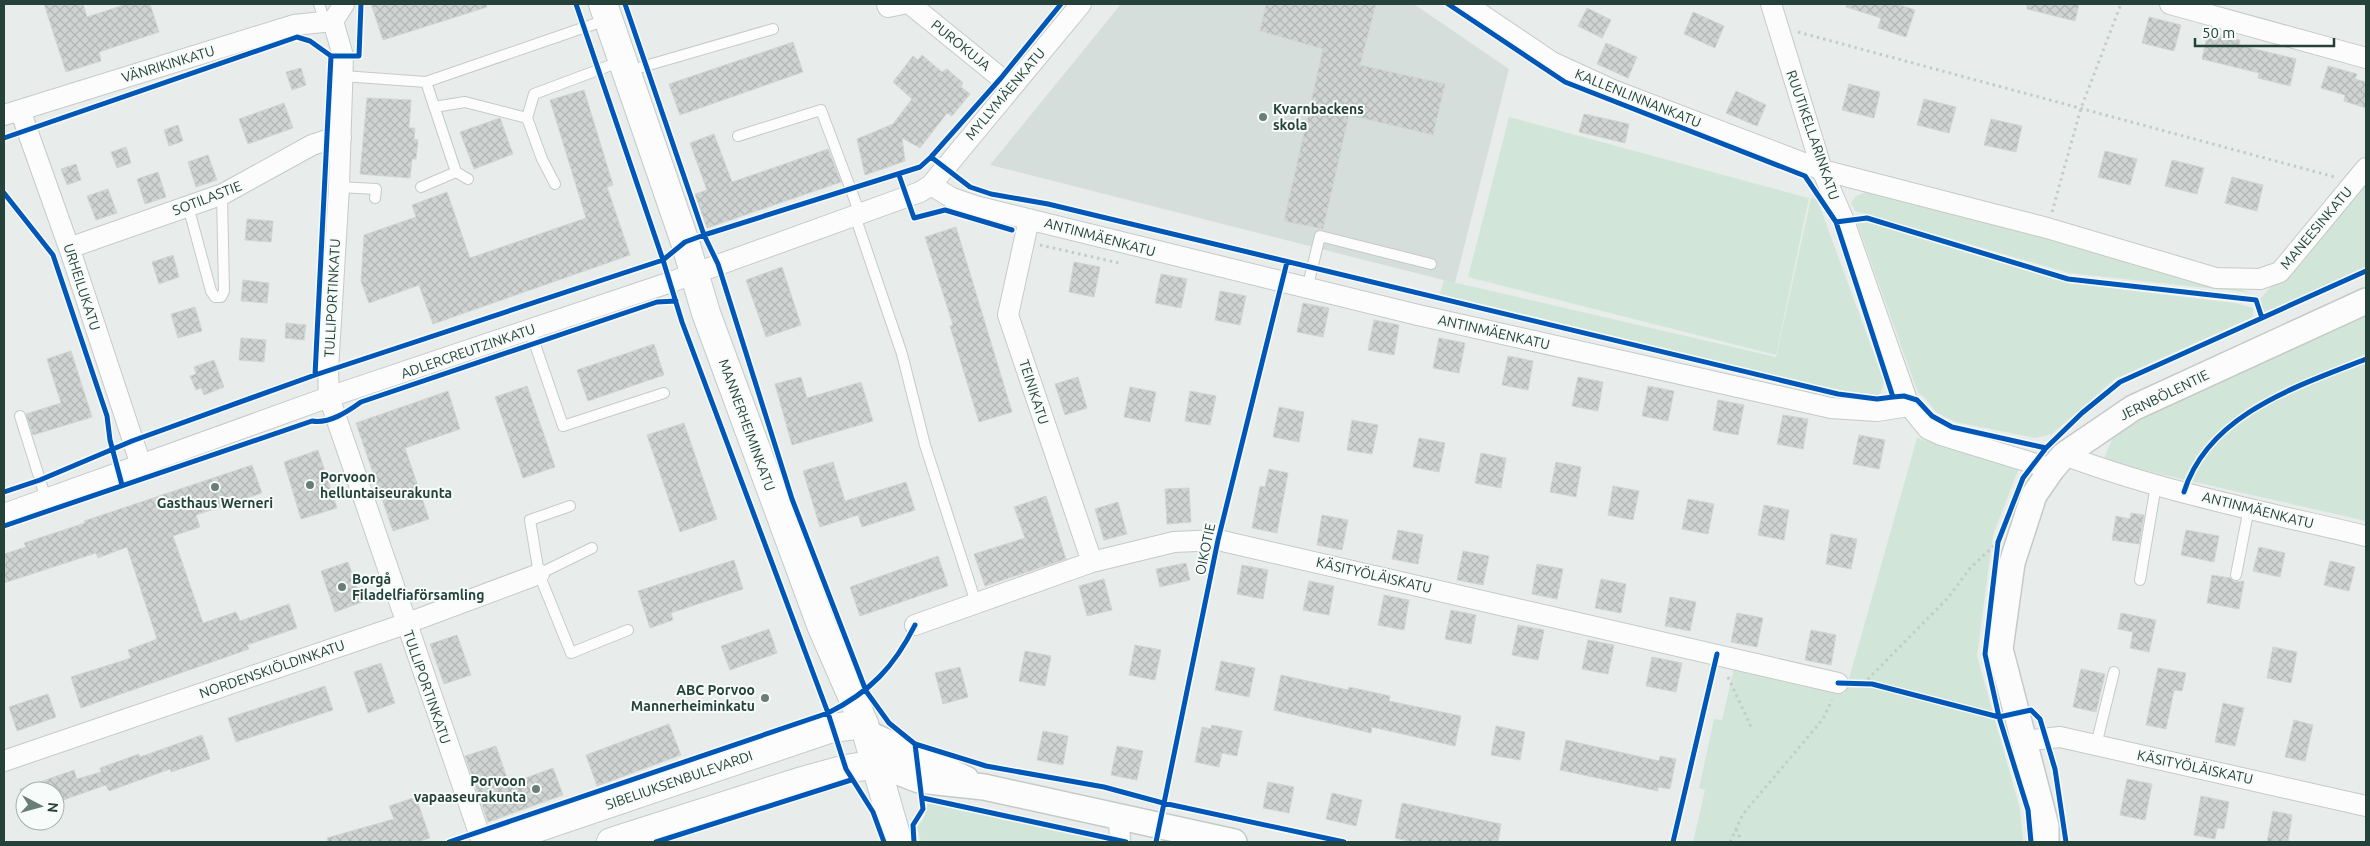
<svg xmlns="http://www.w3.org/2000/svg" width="2370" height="846" viewBox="0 0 2370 846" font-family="Ubuntu,sans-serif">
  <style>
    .built { fill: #d6dedb }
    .green { fill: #d1e6d8 }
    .building { fill: url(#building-cross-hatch); stroke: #d1d6d4 }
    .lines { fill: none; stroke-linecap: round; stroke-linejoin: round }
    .service-casing { stroke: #c5cac8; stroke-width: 12 }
    .minor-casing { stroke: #c5cac8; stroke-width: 22 }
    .tertiary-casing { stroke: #c5cac8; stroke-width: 28 }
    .secondary-casing { stroke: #c3cbc8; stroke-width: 30 }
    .path { stroke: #c3ccca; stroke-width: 3; stroke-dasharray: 2.5 4; stroke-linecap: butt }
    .service { stroke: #fcfcfc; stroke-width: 10 }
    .minor { stroke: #fcfcfc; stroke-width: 20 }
    .tertiary { stroke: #fcfcfc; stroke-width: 25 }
    .secondary { stroke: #fcfcfc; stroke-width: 28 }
    .cycleway-casing { stroke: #f7fbf9; stroke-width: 8 }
    .cycleway { stroke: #0057b8; stroke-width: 5 }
    .poi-dot { fill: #697e78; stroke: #f7fbf9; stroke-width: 2 }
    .labels { text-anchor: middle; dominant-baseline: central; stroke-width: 4; stroke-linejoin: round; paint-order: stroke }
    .street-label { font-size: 14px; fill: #24423a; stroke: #f7fbf9 }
    .poi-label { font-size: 14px; font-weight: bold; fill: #24423a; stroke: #f7fbf9; text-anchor: start }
  </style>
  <defs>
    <pattern id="building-cross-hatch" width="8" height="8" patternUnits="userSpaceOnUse" patternTransform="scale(1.25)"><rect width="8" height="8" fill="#cfd4d2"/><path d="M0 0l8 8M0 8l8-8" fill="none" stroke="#b2b7b5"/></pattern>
  </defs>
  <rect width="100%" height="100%" fill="#e8edeb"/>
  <path class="built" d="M1121 4H1414L1509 69 1455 283 990 165Z"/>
  <path class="green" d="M1509 117 1809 198 1776 355 1468 277Z
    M2366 181V268L2264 314 2259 300Z
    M1868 191 2026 231 2252 293 2069 273 1855 211 1851 203 1856 196Z
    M1811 198 1817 199 1884 381 1881 393 1873 397 1832 390 1439 297 1444 280 1776 357Z
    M1866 222 2068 283 2235 303 2253 308V317L2115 379 2052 434 2035 438 1955 422 1936 412 1924 397 1918 393 1857 223Z
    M2366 310V521L2103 461 2115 432 2143 411Z
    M1917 438 2019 468 1993 535 1977 656 2020 809 2023 842H1693L1705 790 1699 788 1714 719 1722 720 1734 668 1845 693Z
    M928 800 1108 835 1109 842H921L917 827 924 818Z"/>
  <path class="building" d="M44 4H83L87 17 127 4H150L159 32 99 52 101 61 66 72Z
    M371 4H486L487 7 383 40Z
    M1266 4H1376L1360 65 1445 84 1433 135 1349 115 1323 229 1284 221 1323 49 1260 31Z
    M1847 4H1897L1915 10 1906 37 1878 28 1881 18 1846 7Z
    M2027 4H2079L2075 21 2027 9Z
    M1587 8 1611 20 1602 38 1578 26Z
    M1693 12 1724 26 1715 48 1684 34Z
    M2149 17 2181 25 2174 51 2142 43Z
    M2208 32 2240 40 2239 45 2296 59 2290 86 2258 78 2259 73 2202 59Z
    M793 42 803 72 680 115 669 84Z
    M1606 43 1637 57 1628 78 1597 64Z
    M922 55 942 72 947 69 963 83 961 87 970 94 952 116 947 113 920 148 902 138 905 161 865 175 857 139 893 124 912 99 893 82 913 56 918 60Z
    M2328 66 2357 74 2355 79 2366 82V108L2344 101 2345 95 2321 88Z
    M301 68 306 85 292 90 286 72Z
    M1849 84 1880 92 1874 118 1842 110Z
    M584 90 613 185 607 187 630 255 433 324 419 285 369 303 361 281 364 235 416 217 412 205 447 192 470 258 586 218 550 100Z
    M1736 91 1766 105 1757 126 1726 113Z
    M367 98 411 100 409 128H415L414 139 418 140 416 159H412L410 178 360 174Z
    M1924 99 1956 107 1949 133 1917 125Z
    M284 103 293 128 248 144 239 119Z
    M1584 114 1629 124 1625 143 1579 132Z
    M500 118 513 154 474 169 460 132Z
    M1991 119 2022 126 2016 152 1984 145Z
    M178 125 183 141 169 146 164 130Z
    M714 134 732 182 828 149 841 182 707 228 695 194 707 190 690 143Z
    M126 147 131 163 117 168 111 152Z
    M2105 151 2137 159 2130 185 2098 177Z
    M208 155 217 180 196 187 188 162Z
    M2172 160 2204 168 2197 194 2165 186Z
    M76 164 81 180 67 185 61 169Z
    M158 172 166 197 145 204 137 179Z
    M2232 177 2263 185 2257 211 2225 203Z
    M108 189 117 213 96 220 87 196Z
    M247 219 273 221 271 242 245 240Z
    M956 227 1012 412 979 422 950 326 953 325 925 237Z
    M173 255 179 277 159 284 152 262Z
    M1074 262 1100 267 1094 297 1069 292Z
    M782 267 801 325 766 337 746 280Z
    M1161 274 1187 279 1181 308 1155 303Z
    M243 280 269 283 267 303 241 301Z
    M1220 291 1246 296 1240 325 1215 320Z
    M1303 303 1329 308 1323 337 1297 332Z
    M195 307 202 331 178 338 171 314Z
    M1374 320 1399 325 1394 355 1368 350Z
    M286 323 306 325 304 340 285 338Z
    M241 338 266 340 264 362 239 360Z
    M1439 338 1465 343 1459 373 1433 368Z
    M654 344 664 375 588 401 577 370Z
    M71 351 92 417 33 435 26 414 61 403 47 359Z
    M1508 356 1533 361 1528 390 1502 385Z
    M214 360 224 387 204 395 201 388 196 390 190 376 196 374 194 367Z
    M801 377 807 398 861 382 873 421 792 445 775 384Z
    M1078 377 1087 408 1065 415 1055 384Z
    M1578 377 1603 382 1598 411 1572 406Z
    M527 386 555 467 523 478 495 397Z
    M1648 386 1674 391 1668 421 1642 416Z
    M1130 387 1156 392 1150 422 1124 417Z
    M448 391 460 429 405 448 429 519 393 531 356 423Z
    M1190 391 1216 396 1210 425 1185 421Z
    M1718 400 1744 405 1738 435 1713 430Z
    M1279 407 1304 412 1299 442 1273 437Z
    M1783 415 1808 419 1803 449 1777 444Z
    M1352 420 1378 425 1372 454 1347 450Z
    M684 423 717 519 680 532 647 435Z
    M1859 435 1885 440 1879 469 1853 464Z
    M1419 438 1445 443 1439 472 1413 467Z
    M318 450 337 508 301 519 284 462Z
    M1481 453 1506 458 1501 488 1475 483Z
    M833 462 845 501 906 482 915 510 862 527 858 515 820 527 803 471Z
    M1556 462 1581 467 1576 497 1550 492Z
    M252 465 262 493 196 515 200 527 173 536 203 623 236 612 240 621 289 604 297 628 247 645 249 649 81 708 71 677 131 658 128 650 157 639 127 547 98 558 96 553 4 583V554L26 547 24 543 85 523 84 521Z
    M1269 469 1288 473 1277 533 1252 528 1260 486 1265 487Z
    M1613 486 1639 491 1633 520 1608 515Z
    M1189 488 1191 522 1167 524 1165 489Z
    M1046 496 1066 559 985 586 974 554 1025 538 1014 507Z
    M1688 499 1714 504 1708 534 1682 529Z
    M1118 502 1127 534 1104 540 1095 509Z
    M1764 505 1789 510 1784 540 1758 535Z
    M2131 513 2144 515 2139 544 2112 540 2116 516 2130 519Z
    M1322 515 1348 520 1342 550 1317 545Z
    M1398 530 1423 535 1418 564 1392 559Z
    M2186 530 2219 536 2214 562 2181 555Z
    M1831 534 1857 539 1851 569 1826 564Z
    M2259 547 2285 553 2280 577 2253 571Z
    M1463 551 1489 556 1483 585 1457 580Z
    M938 556 948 586 860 616 850 587Z
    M734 560 743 589 671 613 673 620 650 628 638 591Z
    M2330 561 2355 567 2349 591 2324 585Z
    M348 562 362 602 335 612 321 571Z
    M1186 563 1190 580 1160 587 1156 569Z
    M1537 564 1563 569 1557 599 1532 594Z
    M1242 565 1268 570 1263 599 1237 594Z
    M2212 575 2230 578 2234 582 2244 581 2239 609 2207 603Z
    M1104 579 1112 610 1087 616 1079 586Z
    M1601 579 1626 584 1621 613 1595 608Z
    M1309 581 1334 586 1329 615 1303 610Z
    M1384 595 1409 600 1404 630 1378 625Z
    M1670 597 1696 602 1690 631 1665 626Z
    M1451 610 1476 615 1471 644 1445 639Z
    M1737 613 1763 618 1757 647 1731 642Z
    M2121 613 2156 620 2149 652 2130 648 2133 632 2118 629Z
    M1518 625 1544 630 1538 660 1512 655Z
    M769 629 777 653 730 670 721 646Z
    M1811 630 1836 635 1831 665 1805 660Z
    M457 635 471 675 444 684 430 644Z
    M1588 640 1614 645 1608 674 1582 669Z
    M1135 645 1161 650 1155 680 1129 675Z
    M2273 647 2297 652 2291 683 2267 678Z
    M1025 651 1051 656 1045 686 1019 681Z
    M1652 657 1682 663 1676 692 1646 686Z
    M1221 661 1255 668 1249 697 1215 690Z
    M381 663 395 703 368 713 354 672Z
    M960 667 968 697 943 704 935 673Z
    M2158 668 2186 673 2182 691 2174 690 2166 729 2146 725Z
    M2081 669 2105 674 2096 712 2073 707Z
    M1281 675 1348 690 1349 687 1390 696 1389 701 1461 716 1455 746 1372 727 1371 733 1274 710Z
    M325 686 333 710 236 742 228 718Z
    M48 694 56 717 17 731 9 707Z
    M2223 703 2244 708 2235 746 2215 742Z
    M2294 720 2313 725 2305 761 2285 757Z
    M669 724 681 755 597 786 586 755Z
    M1212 725 1242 731 1237 756 1222 753 1219 767 1195 762 1202 727 1211 729Z
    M1496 726 1525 732 1520 760 1491 755Z
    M1043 731 1068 736 1063 765 1037 760Z
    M202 735 210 759 171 772 170 769 109 791 106 785 55 803V791H20V789L74 770 77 779 101 772 100 768 139 754 140 757Z
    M1566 740 1659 761 1660 756 1676 759 1670 789 1658 787V791L1560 770Z
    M496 746 509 784 553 768 563 795 488 822 465 756Z
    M1117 746 1143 751 1137 780 1111 775Z
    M2127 779 2152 784 2145 820 2120 815Z
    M1268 782 1294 787 1289 813 1263 808Z
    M1332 793 1362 800 1356 826 1326 819Z
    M2201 796 2229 802 2224 829 2217 828 2215 839 2194 835Z
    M416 797 430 838 417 842H328L327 838 394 819 389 806Z
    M1402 803 1501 824 1498 842H1413L1395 838Z
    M2273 811 2292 815 2288 842H2267Z"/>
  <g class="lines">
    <g class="service-casing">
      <path id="service" d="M319 4 325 22
        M628 71 773 29
        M343 76 426 82 606 20
        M426 82 456 172 468 179
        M434 107 465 102 527 118
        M738 136 821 110 860 214
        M555 184 542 159 527 118 534 94 622 61
        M339 187 376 189 375 198
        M421 187 456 172
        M188 206 211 291 215 297H221L224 291 222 194
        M855 216 902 354 925 445 976 603
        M1307 289 1320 236 1431 264
        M530 330 563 426 664 393
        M20 416 46 499
        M570 506 530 520 539 574 571 653 628 630
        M539 574 592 548
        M2236 575 2249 508
        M2140 580 2156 485
        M2096 745 2114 672"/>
    </g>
    <g class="minor-casing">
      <path id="minor" d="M344 4 333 21 343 56 339 187 328 370 329 397 482 842
        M887 4 888 7 903 4
        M910 4 1012 87
        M1466 4 1552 62 1613 90 1822 170 2047 228 2216 278 2260 279 2280 272 2366 168
        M1771 4 1822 170 1844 221 1909 406
        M2170 4 2366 58
        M20 110 72 256 141 465
        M4 115 294 25 333 21
        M931 185 952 198 975 206 1418 315 1831 408 1877 411 1909 406 1928 429 1941 435 2052 469
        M1029 219 1008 315 1092 562
        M69 248 223 194 312 145 327 140 341 138
        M2064 455C2162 492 2265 512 2366 536
        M4 514 329 397 671 282 920 192 931 185 1081 4
        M915 625 1092 562 1174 542 1218 540 1838 683
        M2023 741 2060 737 2366 806
        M4 761 405 624 539 574
        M1119 817 1120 842"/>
    </g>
    <g class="tertiary-casing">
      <path id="tertiary" d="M867 733 966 779
        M877 764 919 780 984 787 1234 842
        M2046 842V826L2000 649 2012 563 2034 495 2052 469 2064 455 2133 408 2366 301"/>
    </g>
    <g class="secondary-casing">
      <path id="secondary" d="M603 4 685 242 706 313 821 625 864 724 898 842
        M495 842 832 728 864 724
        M611 842 799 782 846 769 877 764"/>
    </g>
    <path class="path" d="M1798 32 2335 177
      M2052 212 2081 108 2121 4
      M1040 245 1119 263
      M1728 677 1751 727
      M1863 684 1948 598 1970 568 1996 544
      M1736 829 1742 842
      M1730 842 1743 814 1823 719 1832 700"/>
    <use href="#service" class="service"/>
    <use href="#minor" class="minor"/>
    <use href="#tertiary" class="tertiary"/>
    <use href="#secondary" class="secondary"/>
    <g class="cycleway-casing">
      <path id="cycleway" d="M576 4 663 260 682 322 828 713 846 769 873 812 884 842
        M625 4 704 235 718 264 792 499 866 691 889 723 915 744 923 809 913 825 914 842
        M331 56H359L361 4
        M4 138 297 37 310 41 331 56 315 375
        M931 157 970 187 991 194 1048 204 1838 394 1877 399 1893 397 1836 222 1805 176 1565 82 1448 4
        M899 175 914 218 945 210 1012 230
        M4 193 53 255 107 416 110 440 122 485
        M1836 222 1867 218 2068 279 2256 300 2262 318
        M1893 397 1904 396 1917 400 1932 416 1952 427 2046 448
        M4 492 40 480 132 441 315 375 663 260 685 242 704 235 920 167 931 157 1001 78 1061 4
        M2184 492C2208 414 2298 386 2366 359
        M4 526 312 421C329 424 347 412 361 402L657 302 676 301
        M1838 683 1872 684 1999 717 2031 710 2040 719 2055 769 2066 842
        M915 744 986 766 1104 787 1163 803 1344 842
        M923 798 1126 842
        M449 842 828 713C870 692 894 667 915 625
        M656 842 851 780
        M1156 842 1218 540 1287 262
        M1673 842 1717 654
        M2031 842 2028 810 1999 717 1985 654 1998 542 2023 478 2046 448 2082 413 2120 382 2366 271"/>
    </g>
    <use href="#cycleway" class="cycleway"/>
  </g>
  <g class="poi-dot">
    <circle cx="1263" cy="117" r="5"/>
    <circle cx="310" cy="485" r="5"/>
    <circle cx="215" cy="487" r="5"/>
    <circle cx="342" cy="587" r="5"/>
    <circle cx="765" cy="698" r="5"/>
    <circle cx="536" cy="789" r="5"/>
  </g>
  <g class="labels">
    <g class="street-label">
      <text transform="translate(961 45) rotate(39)">PUROKUJA</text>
      <text transform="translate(168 64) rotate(-17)">VÄNRIKINKATU</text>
      <text transform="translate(1005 94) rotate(-50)">MYLLYMÄENKATU</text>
      <text transform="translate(1638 98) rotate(22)">KALLENLINNANKATU</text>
      <text transform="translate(1813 135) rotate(71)">RUUTIKELLARINKATU</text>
      <text transform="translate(207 198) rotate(-21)">SOTILASTIE</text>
      <text transform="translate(2316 228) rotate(-50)">MANEESINKATU</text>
      <text transform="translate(1100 237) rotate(15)">ANTINMÄENKATU</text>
      <text transform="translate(82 287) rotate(72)">URHEILUKATU</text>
      <text transform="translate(332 298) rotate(-87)">TULLIPORTINKATU</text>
      <text transform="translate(1494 332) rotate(13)">ANTINMÄENKATU</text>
      <text transform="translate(468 351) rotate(-19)">ADLERCREUTZINKATU</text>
      <text transform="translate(1034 392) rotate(72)">TEINIKATU</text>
      <text transform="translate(2164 395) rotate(-26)">JERNBÖLENTIE</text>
      <text transform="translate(747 425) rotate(70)">MANNERHEIMINKATU</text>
      <text transform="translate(2258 510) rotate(14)">ANTINMÄENKATU</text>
      <text transform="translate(1205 549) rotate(-78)">OIKOTIE</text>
      <text transform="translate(1374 575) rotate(13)">KÄSITYÖLÄISKATU</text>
      <text transform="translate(272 669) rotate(-19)">NORDENSKIÖLDINKATU</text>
      <text transform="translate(427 687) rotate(71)">TULLIPORTINKATU</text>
      <text transform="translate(2195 767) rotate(12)">KÄSITYÖLÄISKATU</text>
      <text transform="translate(679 780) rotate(-19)">SIBELIUKSENBULEVARDI</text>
    </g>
    <g class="poi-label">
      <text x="1273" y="109">Kvarnbackens<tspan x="1273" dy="16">skola</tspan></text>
      <text x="320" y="477">Porvoon<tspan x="320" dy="16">helluntaiseurakunta</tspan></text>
      <text x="215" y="503" text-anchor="middle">Gasthaus Werneri</text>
      <text x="352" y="579">Borgå<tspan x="352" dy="16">Filadelfiaförsamling</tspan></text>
      <text x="755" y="690" text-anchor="end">ABC Porvoo<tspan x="755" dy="16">Mannerheiminkatu</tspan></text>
      <text x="526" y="781" text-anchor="end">Porvoon<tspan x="526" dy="16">vapaaseurakunta</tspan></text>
    </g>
  </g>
  <rect width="2370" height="846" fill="none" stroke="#24423a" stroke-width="10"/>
  <g transform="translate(40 806) rotate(96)"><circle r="24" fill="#f7fbf9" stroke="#a3b1ad"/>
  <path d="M0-4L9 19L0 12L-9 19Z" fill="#697e78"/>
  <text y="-8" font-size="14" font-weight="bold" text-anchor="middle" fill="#24423a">N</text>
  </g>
  <path d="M2195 38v8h139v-8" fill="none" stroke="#24423a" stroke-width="2.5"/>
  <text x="2202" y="38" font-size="15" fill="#24423a" stroke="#f7fbf9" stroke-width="4" paint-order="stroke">50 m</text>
</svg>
